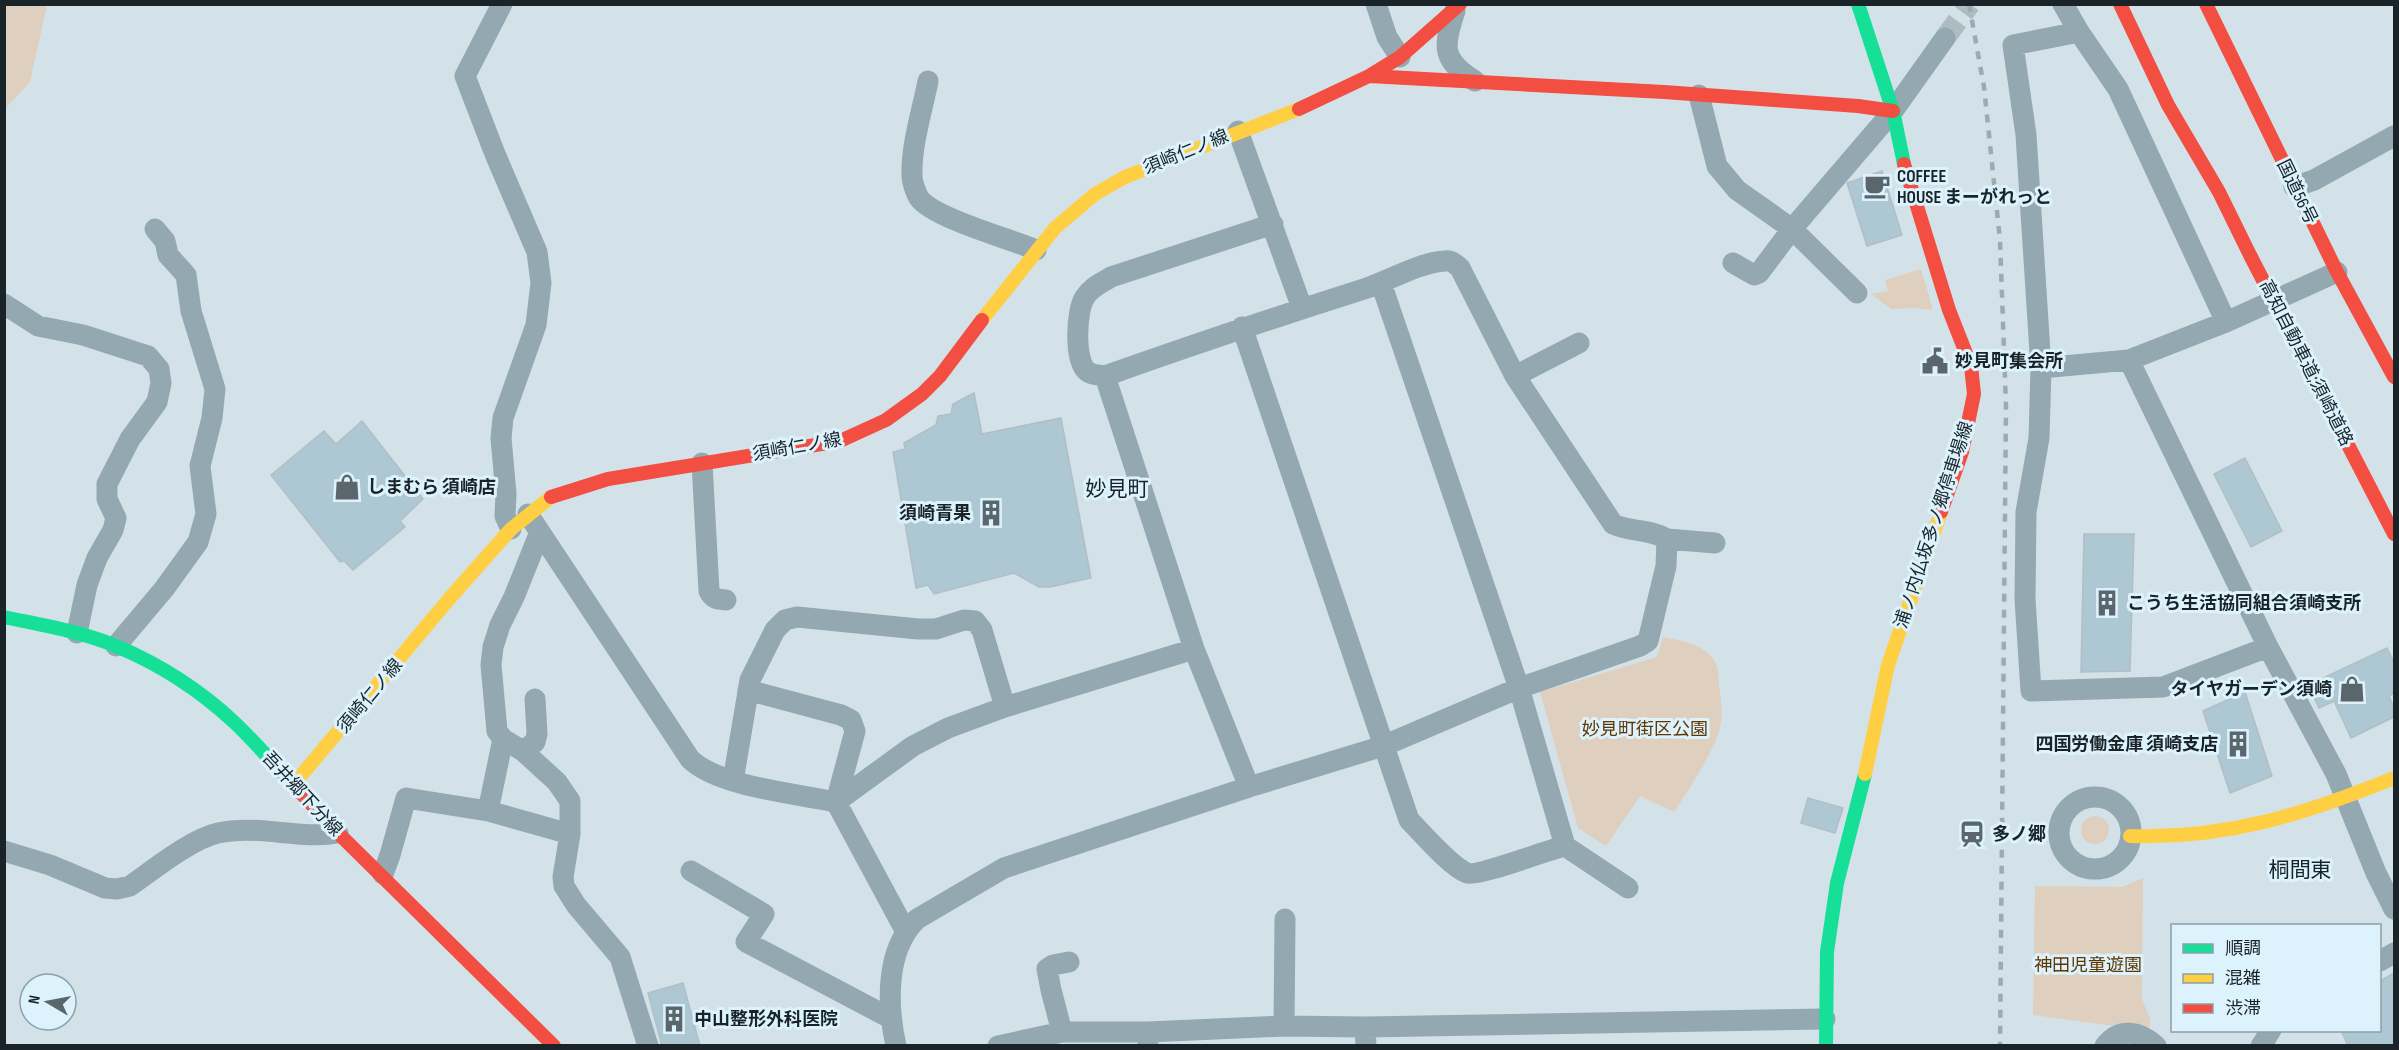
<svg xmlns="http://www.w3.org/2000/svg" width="2399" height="1050" viewBox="0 0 2399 1050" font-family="'Sofia Sans Condensed','Noto Sans JP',sans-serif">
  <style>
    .green { fill: #dfcfbe }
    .building { fill: #adc8d3; stroke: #b2bec4; stroke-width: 1.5 }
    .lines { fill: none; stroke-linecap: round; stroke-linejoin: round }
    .street-tunnel { stroke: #aebcc2; stroke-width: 21; stroke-dasharray: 21 10; stroke-linecap: butt }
    .street { stroke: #93a8b1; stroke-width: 21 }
    .fast { stroke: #16e098; stroke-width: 14 }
    .slow { stroke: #ffcf43; stroke-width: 14 }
    .jam { stroke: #f24e42; stroke-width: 14 }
    .rail { stroke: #9cabb2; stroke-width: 4.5; stroke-dasharray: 8 8; stroke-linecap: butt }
    .jam-bridge { stroke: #f24e42; stroke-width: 14 }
    .labels { text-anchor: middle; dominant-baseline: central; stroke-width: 6; stroke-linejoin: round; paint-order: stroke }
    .street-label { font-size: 18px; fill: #192328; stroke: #dcf2fc }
    .poi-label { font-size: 18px; font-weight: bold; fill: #192328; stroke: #dcf2fc; text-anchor: start }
    .park-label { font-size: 18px; fill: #603601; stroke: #dcf2fc }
    .quarter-label { font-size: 21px; fill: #192328; stroke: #dcf2fc }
  </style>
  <rect width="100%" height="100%" fill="#d3e2e9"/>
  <path class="green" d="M5 4 47 5 30 82 5 109Z
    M1921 269 1933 310 1914 308 1891 309 1871 294 1888 291 1885 280Z
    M1663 637C1678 640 1698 643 1710 655 1719 663 1718 674 1719 685 1721 699 1723 713 1720 727 1717 747 1686 794 1674 812L1640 796 1606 846 1578 828 1540 692 1657 657Z
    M2081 830a14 14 0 1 1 28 0a14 14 0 1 1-28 0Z
    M2143 878 2142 999 2150 1019V1027L2106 1025 2033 1015 2035 886 2122 887Z"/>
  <path class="building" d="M1882 171 1902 235 1867 246 1847 183Z
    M974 393 982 434 1061 418 1091 578 1050 587H1039L1014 573 934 594 928 585 916 588 893 452 905 449 904 443 936 425 938 416 951 414 953 404Z
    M362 421 423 499 400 521 405 527 353 570 344 561 340 562 271 475 324 431 336 444Z
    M2245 458 2282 531 2251 547 2214 474Z
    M2084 534H2134L2130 671 2081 672Z
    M2387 648 2394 662V693L2389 696 2394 708V717L2351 738 2334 701 2319 708 2308 685Z
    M2245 692 2272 776 2230 793 2203 711Z
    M1808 798 1843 808 1835 833 1801 823Z
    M2394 973V1046H2348L2341 1030H2380V981Z
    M683 983 700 1046H662L648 993Z"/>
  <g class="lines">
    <path class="street-tunnel" d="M1945 38 1970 4"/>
    <path class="street" d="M502 4 465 76 495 154 537 252 541 283 536 325 503 418 501 438 506 494 505 516 511 529
      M1376 4 1387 37 1400 57
      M2063 4 2079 32 2118 89 2226 322
      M1455 11C1443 46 1441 60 1475 81
      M2079 32 2013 45 2026 135 2041 368 2039 438 2026 512 2025 599 2031 691 2163 687 2268 647
      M928 81C922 112 911 145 912 176 912 182 916 193 919 198 933 218 1011 239 1036 250
      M1699 95 1717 166 1737 190 1792 229 1893 111 1945 38
      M1238 131 1302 308
      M2294 187 2314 180 2394 136
      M1733 263 1754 275 1759 273 1792 229 1857 293
      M1381 283 1519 688 1565 846
      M4 304 38 326 83 335 148 356 159 369 161 383 157 402 130 439 107 484V499L116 518 113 530 97 558 87 585 77 633
      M1242 327 1409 820C1422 833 1451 867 1467 873 1478 877 1547 850 1565 846L1628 888
      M2129 360 2268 647 2336 774 2376 873 2394 909
      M2041 368 2129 360 2226 322 2337 272
      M1105 376C1099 375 1091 375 1087 371 1074 361 1076 310 1085 297 1091 287 1102 283 1111 277L1273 224
      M1515 376 1579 343
      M702 463 709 591C713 599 717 599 726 600
      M528 514 690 759C717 786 797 794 836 802L913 746 948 728 1005 707 1194 649
      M540 532 514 597 500 625 493 647 491 665 497 731 503 739 523 751 557 782 570 801V834L563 877 564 886 576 905 620 957 648 1046
      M1667 539 1715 543
      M116 646 164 589 198 542 206 514 200 466 212 418 215 389 191 311 186 275 168 255 165 241 155 229
      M748 690 841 715 851 720 855 731 836 802 905 930
      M523 751 535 742 537 734 535 699
      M733 781 750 680 775 630 785 620 797 617 918 629H936L964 620 975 621 982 630 1005 707
      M2059 833a36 36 0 1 1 72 0a36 36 0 1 1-72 0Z
      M488 811 503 739
      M4 851 50 865 105 888 117 889 130 886C153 870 191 839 218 833 258 824 299 840 338 833
      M691 871 764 914 746 942 890 1018
      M383 874 390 855 406 798 488 811 570 834
      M2380 961 2394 953
      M1284 1026 1285 919
      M1365 1027 1366 1046
      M1062 1032 1051 990 1047 969 1053 965 1069 962
      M896 1046C887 1005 885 950 917 919L1004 868 1249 787 1383 746 1519 688 1640 646 1648 641 1666 566 1667 539C1650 529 1630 532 1613 524L1515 376 1460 268C1455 264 1452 260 1445 261 1421 262 1390 280 1367 288 1279 316 1192 345 1105 376L1194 649 1249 787
      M998 1046 1062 1032H1148
      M1148 1046V1032L1284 1026 1365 1027 1825 1019
      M2105 1046C2119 1027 2140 1031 2156 1046
      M2261 1046 2271 1030"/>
    <path class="fast" d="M1858 4 1893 111 1904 164
      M4 617C41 625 80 631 116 646 159 664 201 691 235 723 254 741 271 761 289 780
      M1826 1046 1827 952 1837 883 1865 774"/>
    <path class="slow" d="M982 320 1055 228 1095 194 1125 177 1299 109
      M1865 774 1888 665 1941 512
      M294 784 449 599 511 529 551 497
      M2130 836C2228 839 2305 814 2394 778"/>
    <path class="jam" d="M2120 4 2168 105 2219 192 2251 257
      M2206 4 2337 272 2394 377
      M1369 76 1664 92 1858 106 1893 111
      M1299 109 1369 76 1400 57 1460 4
      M1904 164 1949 310 1971 366 1974 394 1962 452 1941 512
      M551 497 608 479 840 441 886 420 922 394 940 376 982 320
      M289 780 338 833 554 1046"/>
    <path class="rail" d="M1969 4 1984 87 2000 240 2006 406 2000 1046"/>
    <path class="jam-bridge" d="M2251 257 2394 534"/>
  </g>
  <defs>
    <g id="cafe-bare" transform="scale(2.07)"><path d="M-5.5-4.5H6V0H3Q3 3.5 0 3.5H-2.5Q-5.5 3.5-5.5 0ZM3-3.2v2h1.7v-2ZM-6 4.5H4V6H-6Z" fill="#5a666c" stroke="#dcf2fc" stroke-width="2.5" paint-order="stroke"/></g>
    <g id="civic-bare" transform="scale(2.07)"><path d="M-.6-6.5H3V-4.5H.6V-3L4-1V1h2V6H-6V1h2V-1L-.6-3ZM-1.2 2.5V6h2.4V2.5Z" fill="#5a666c" stroke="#dcf2fc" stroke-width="2.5" paint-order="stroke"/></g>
    <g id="shop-bare" transform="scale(2.07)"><path d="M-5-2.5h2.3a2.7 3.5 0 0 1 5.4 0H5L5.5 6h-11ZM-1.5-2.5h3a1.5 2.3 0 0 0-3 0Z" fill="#5a666c" stroke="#dcf2fc" stroke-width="2.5" paint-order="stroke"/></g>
    <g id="building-bare" transform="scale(2.07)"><path d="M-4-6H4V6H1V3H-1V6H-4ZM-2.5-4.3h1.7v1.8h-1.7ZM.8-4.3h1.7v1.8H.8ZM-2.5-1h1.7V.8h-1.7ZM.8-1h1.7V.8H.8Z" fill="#5a666c" stroke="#dcf2fc" stroke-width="2.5" paint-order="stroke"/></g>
    <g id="station-bare" transform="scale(2.07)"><path d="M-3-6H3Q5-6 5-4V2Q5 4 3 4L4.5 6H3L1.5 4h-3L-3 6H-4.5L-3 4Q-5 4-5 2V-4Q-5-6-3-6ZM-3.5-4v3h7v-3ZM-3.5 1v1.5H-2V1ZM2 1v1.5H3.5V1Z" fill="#5a666c" stroke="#dcf2fc" stroke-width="2.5" paint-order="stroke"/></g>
  </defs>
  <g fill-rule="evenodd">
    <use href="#cafe-bare" x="1877" y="186"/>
    <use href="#civic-bare" x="1935" y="361"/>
    <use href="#shop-bare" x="347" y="487"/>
    <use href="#building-bare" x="991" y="513"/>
    <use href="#building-bare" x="2107" y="603"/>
    <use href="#shop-bare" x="2352" y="689"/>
    <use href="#building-bare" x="2238" y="744"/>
    <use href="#station-bare" x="1972" y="834"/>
    <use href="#building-bare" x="674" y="1019"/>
  </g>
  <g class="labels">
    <g class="street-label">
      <text transform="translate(1186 152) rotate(-22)">須崎仁ノ線</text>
      <text transform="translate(2297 192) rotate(64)">国道56号</text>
      <text transform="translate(2306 363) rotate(63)">高知自動車道;須崎道路</text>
      <text transform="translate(797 447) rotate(-10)">須崎仁ノ線</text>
      <text transform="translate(1934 525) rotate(-72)">浦ノ内仏坂多ノ郷停車場線</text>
      <text transform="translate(370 696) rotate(-50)">須崎仁ノ線</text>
      <text transform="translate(302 794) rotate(47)">吾井郷下分線</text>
    </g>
    <g class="poi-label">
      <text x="1897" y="176">COFFEE<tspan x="1897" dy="21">HOUSE まーがれっと</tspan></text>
      <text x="1955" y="361">妙見町集会所</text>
      <text x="367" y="487">しまむら 須崎店</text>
      <text x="971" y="513" text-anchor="end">須崎青果</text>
      <text x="2127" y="603">こうち生活協同組合須崎支所</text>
      <text x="2332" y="689" text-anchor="end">タイヤガーデン須崎</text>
      <text x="2218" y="744" text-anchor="end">四国労働金庫 須崎支店</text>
      <text x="1992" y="834">多ノ郷</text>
      <text x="694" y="1019">中山整形外科医院</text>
    </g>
    <g class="park-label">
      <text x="1645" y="729">妙見町街区公園</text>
      <text x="2088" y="965">神田児童遊園</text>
    </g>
    <g class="quarter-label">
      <text x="1117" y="489">妙見町</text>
      <text x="2300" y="870">桐間東</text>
    </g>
  </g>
  <rect width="2399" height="1050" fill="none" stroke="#192328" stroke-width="12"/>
  <rect x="2171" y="924" width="210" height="108" fill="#dcf2fc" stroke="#8e9fa7" stroke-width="1.5"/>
  <rect x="2183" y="944" width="30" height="9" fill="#16e098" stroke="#8e9fa7" stroke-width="1.5"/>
  <text x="2225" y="954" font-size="18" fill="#192328">順調</text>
  <rect x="2183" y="974" width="30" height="9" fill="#ffcf43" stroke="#8e9fa7" stroke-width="1.5"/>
  <text x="2225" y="984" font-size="18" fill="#192328">混雑</text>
  <rect x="2183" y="1004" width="30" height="9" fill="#f24e42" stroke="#8e9fa7" stroke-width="1.5"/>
  <text x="2225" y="1014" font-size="18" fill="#192328">渋滞</text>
  <g transform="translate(48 1002) rotate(280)"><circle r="28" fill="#dcf2fc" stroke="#8e9fa7" stroke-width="1.5"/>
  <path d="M0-4.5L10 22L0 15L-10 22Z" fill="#5a666c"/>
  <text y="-9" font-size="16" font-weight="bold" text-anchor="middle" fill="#192328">N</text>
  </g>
</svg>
